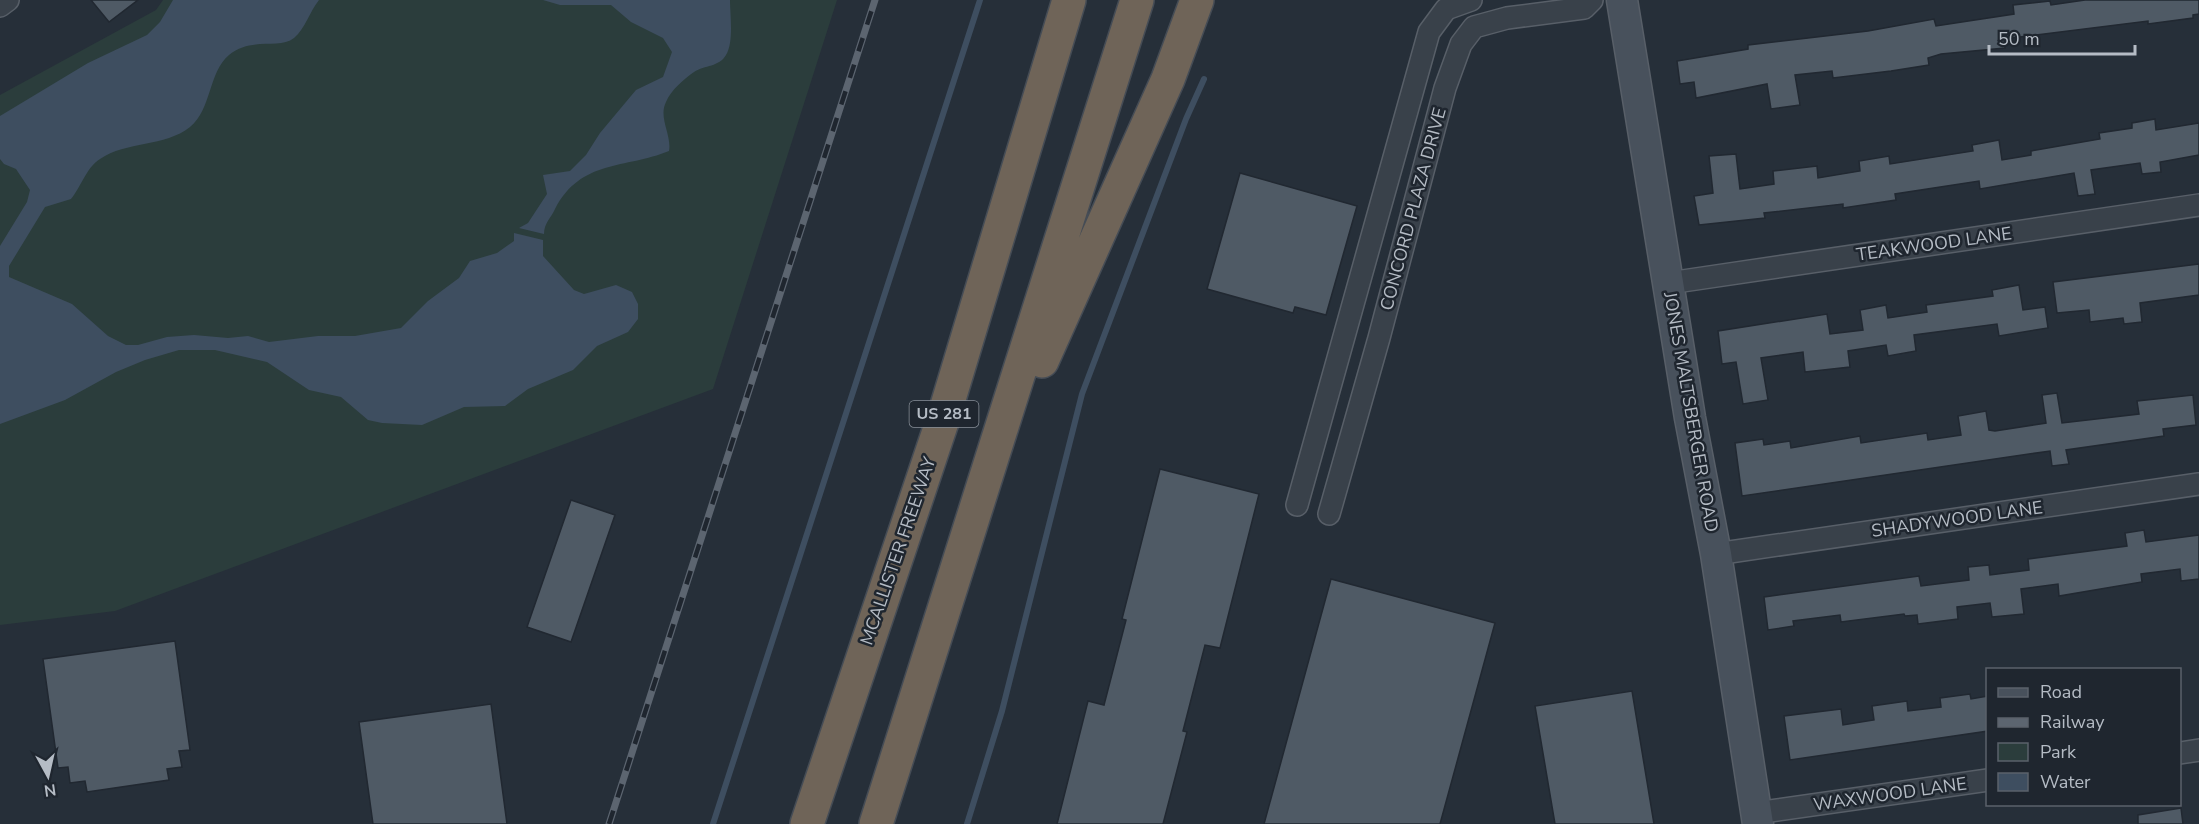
<svg xmlns="http://www.w3.org/2000/svg" width="2199" height="824" viewBox="0 0 2199 824" font-family="'Nunito Sans',sans-serif">
  <style>
    .green { fill: #2b3d3c }
    .water { fill: #3e4e60 }
    .lines { fill: none; stroke-linecap: round; stroke-linejoin: round }
    .stream { stroke: #3e4e60; stroke-width: 6 }
    .building { fill: #4f5a65; stroke: #212831; stroke-width: 1.5 }
    .minor-casing { stroke: #585f68; stroke-width: 24 }
    .secondary-casing { stroke: #585f68; stroke-width: 33 }
    .motorway-casing { stroke: #454c55; stroke-width: 36 }
    .minor { stroke: #39414a; stroke-width: 21 }
    .secondary { stroke: #48515c; stroke-width: 30 }
    .motorway { stroke: #6f6458; stroke-width: 33 }
    .rail-casing { stroke: #5c6570; stroke-width: 7 }
    .rail { stroke: #1f262f; stroke-width: 4.5; stroke-dasharray: 14; stroke-linecap: butt }
    .labels { text-anchor: middle; dominant-baseline: central; stroke-width: 5; stroke-linejoin: round; paint-order: stroke }
    .shield { fill: #1f262f; stroke: #888f98; stroke-width: 1.5 }
    .shield-label { font-size: 16px; font-weight: bold; fill: #b5bcc5 }
    .street-label { font-size: 18px; fill: #b5bcc5; stroke: #1f262f }
  </style>
  <rect width="100%" height="100%" fill="#262f39"/>
  <path class="green" d="M163 0H837L713 389 115 611 0 625V95L156 10Z"/>
  <path class="water" d="M173 0H319C310 11 305 29 294 38 279 50 252 36 229 55 208 73 212 109 190 127 165 147 126 141 100 159 86 168 81 187 71 199L45 207 9 266V277L72 304 108 336 126 345H138L167 337 194 335 228 338 248 336 269 342 318 336H355L401 328 428 301 459 278 470 261 497 253 514 241V233L543 240V256L574 290 584 294 616 285 632 292 638 304V319L628 332 597 346 573 370 528 389 505 406 464 407 422 425 382 423 368 420 341 397 309 390 267 362 215 350H179L145 360 116 372 65 400 0 424V246L27 202 30 190 16 169 4 164 0 159V116L88 63 147 35 160 22Z
    M543 0H730C730 15 734 42 726 55 719 67 705 65 694 72 684 79 671 90 666 102 658 118 672 135 669 151 625 169 581 159 555 209 551 218 544 223 544 234L519 228 528 223 547 194 543 175 570 171 586 155 600 133 636 90 663 77 672 52 663 38 631 22 611 5H560Z"/>
  <g class="lines">
    <path class="stream" d="M713 824 980 0
      M967 824 1002 711 1082 394 1186 119 1204 79"/>
  </g>
  <path class="building" d="M91 0H138L109 22Z
    M2085 0H2199V14L2193 15V18L2148 24V21L2004 39 2005 48 1941 54 1928 58 1929 65 1891 71 1833 78 1832 71 1795 75 1800 105 1771 109 1767 84 1696 98 1694 82 1680 84 1677 61 1748 49V45L1868 31 1934 19 1936 26 2014 14 2013 5 2050 1 2051 5Z
    M2155 119 2156 130 2199 123V155L2160 162 2161 172 2142 174 2140 163 2091 170 2095 194 2078 196 2074 173 1980 189 1979 181 1895 194 1896 200 1843 208V204L1764 213 1765 218 1699 225 1694 196 1713 193 1709 156 1736 154 1740 189 1774 184 1773 171 1817 166 1818 178 1860 171 1859 161 1889 156 1890 164 1973 151 1972 145 1999 140 2002 160 2031 155V151L2100 139 2099 133 2132 128V123Z
    M1240 173 1357 206 1326 315 1295 307 1293 313 1207 289Z
    M2199 264V295L2140 303 2142 322 2124 324 2123 318 2090 322 2089 310 2057 313 2053 282Z
    M2019 285 2023 310 2045 307 2048 328 1999 336 1997 324 1914 335 1916 351 1888 356 1886 345 1848 351 1850 367 1805 372 1803 352 1761 358 1768 400 1743 404 1736 362 1722 364 1718 331 1827 314 1830 334 1863 330 1860 310 1886 305 1888 318 1927 312 1926 305 1993 296 1992 290Z
    M2057 393 2062 423 2139 414 2137 401 2193 395 2196 425 2163 429 2164 436 2066 450 2069 464 2052 466 2050 451 1742 496 1735 443 1763 439 1764 445 1790 441 1791 448 1860 436 1861 443 1927 433 1928 440 1961 435 1958 416 1986 411 1989 430 1995 431 2046 423 2042 395Z
    M1160 469 1259 494 1220 648 1205 645 1183 731 1187 732 1163 824H1057L1088 701 1104 705 1126 620 1122 619Z
    M571 500 615 515 571 642 527 627Z
    M2144 530 2146 542 2199 535V579L2181 581 2180 569 2141 574 2142 582 2059 596 2058 584 2021 589 2024 614 1992 617 1990 603 1957 607 1958 619 1918 624 1917 615 1905 616 1904 614 1841 622 1840 615 1793 621 1794 626 1768 630 1764 597 1919 576 1921 586 1969 580 1968 567 1989 565 1990 575 2029 570 2028 559 2127 546 2125 533Z
    M1331 579 1495 623 1440 824H1264Z
    M175 641 190 750 179 751 182 767 167 769 169 780 87 792 85 781 70 783 68 767 58 768 43 659Z
    M1632 691 1654 824H1555L1535 706Z
    M1970 694 1971 699 1988 696V731L1790 760 1784 716 1841 709 1843 725 1874 720 1872 706 1907 701 1908 711 1941 707 1940 698Z
    M491 704 507 824H373L359 722Z
    M2181 808 2183 824H2138V815Z"/>
  <g class="lines">
    <g class="minor-casing">
      <path id="minor" d="M0 6 8 0
        M1669 283 2199 205
        M1297 505 1429 32 1446 9 1471 0
        M1329 514 1379 338 1445 88 1461 44 1474 27 1507 18 1584 8 1592 0
        M1716 554 2199 484
        M2180 753 2199 750
        M1756 813 1988 780"/>
    </g>
    <g class="secondary-casing">
      <path id="secondary" d="M1622 0 1690 418 1716 554 1758 824"/>
    </g>
    <g class="motorway-casing">
      <path id="motorway" d="M1042 361 1168 79 1197 0
        M807 824 943 419 1069 0
        M876 824 1137 0"/>
    </g>
    <use href="#minor" class="minor"/>
    <use href="#secondary" class="secondary"/>
    <use href="#motorway" class="motorway"/>
    <g class="rail-casing">
      <path id="rail" d="M609 824 875 0"/>
    </g>
    <use href="#rail" class="rail"/>
  </g>
  <g class="labels">
    <rect class="shield" x="909.5" y="401" width="69" height="26" rx="4.5"/>
    <g class="shield-label">
      <text x="944" y="414">US 281</text>
    </g>
    <g class="street-label">
      <text transform="translate(1413 209) rotate(-75)">CONCORD PLAZA DRIVE</text>
      <text transform="translate(1934 244) rotate(-8)">TEAKWOOD LANE</text>
      <text transform="translate(1691 412) rotate(80)">JONES MALTSBERGER ROAD</text>
      <text transform="translate(1957 519) rotate(-8)">SHADYWOOD LANE</text>
      <text transform="translate(898 551) rotate(-71)">MCALLISTER FREEWAY</text>
      <text transform="translate(1890 794) rotate(-8)">WAXWOOD LANE</text>
    </g>
  </g>
  <rect x="1986" y="668" width="195" height="138" fill="#1f262f" stroke="#5b626b" stroke-width="1.5"/>
  <rect x="1998" y="688" width="30" height="9" fill="#48515c" stroke="#5b626b" stroke-width="1.5"/>
  <text x="2040" y="698" font-size="18" fill="#b5bcc5">Road</text>
  <rect x="1998" y="718" width="30" height="9" fill="#5c6570" stroke="#5b626b" stroke-width="1.5"/>
  <text x="2040" y="728" font-size="18" fill="#b5bcc5">Railway</text>
  <rect x="1998" y="743" width="30" height="18" fill="#2b3d3c" stroke="#5b626b" stroke-width="1.5"/>
  <text x="2040" y="758" font-size="18" fill="#b5bcc5">Park</text>
  <rect x="1998" y="773" width="30" height="18" fill="#3e4e60" stroke="#5b626b" stroke-width="1.5"/>
  <text x="2040" y="788" font-size="18" fill="#b5bcc5">Water</text>
  <g transform="translate(48 776) rotate(172)" stroke="#1f262f" stroke-width="4.5" paint-order="stroke">
  <path d="M0-4.5L10 22L0 15L-10 22Z" fill="#b5bcc5"/>
  <text y="-9" font-size="16" font-weight="bold" text-anchor="middle" fill="#b5bcc5">N</text>
  </g>
  <path d="M1989 45v9h146v-9" fill="none" stroke="#b5bcc5" stroke-width="3"/>
  <text x="1998" y="45" font-size="18" fill="#b5bcc5" stroke="#1f262f" stroke-width="4.5" paint-order="stroke">50 m</text>
</svg>
